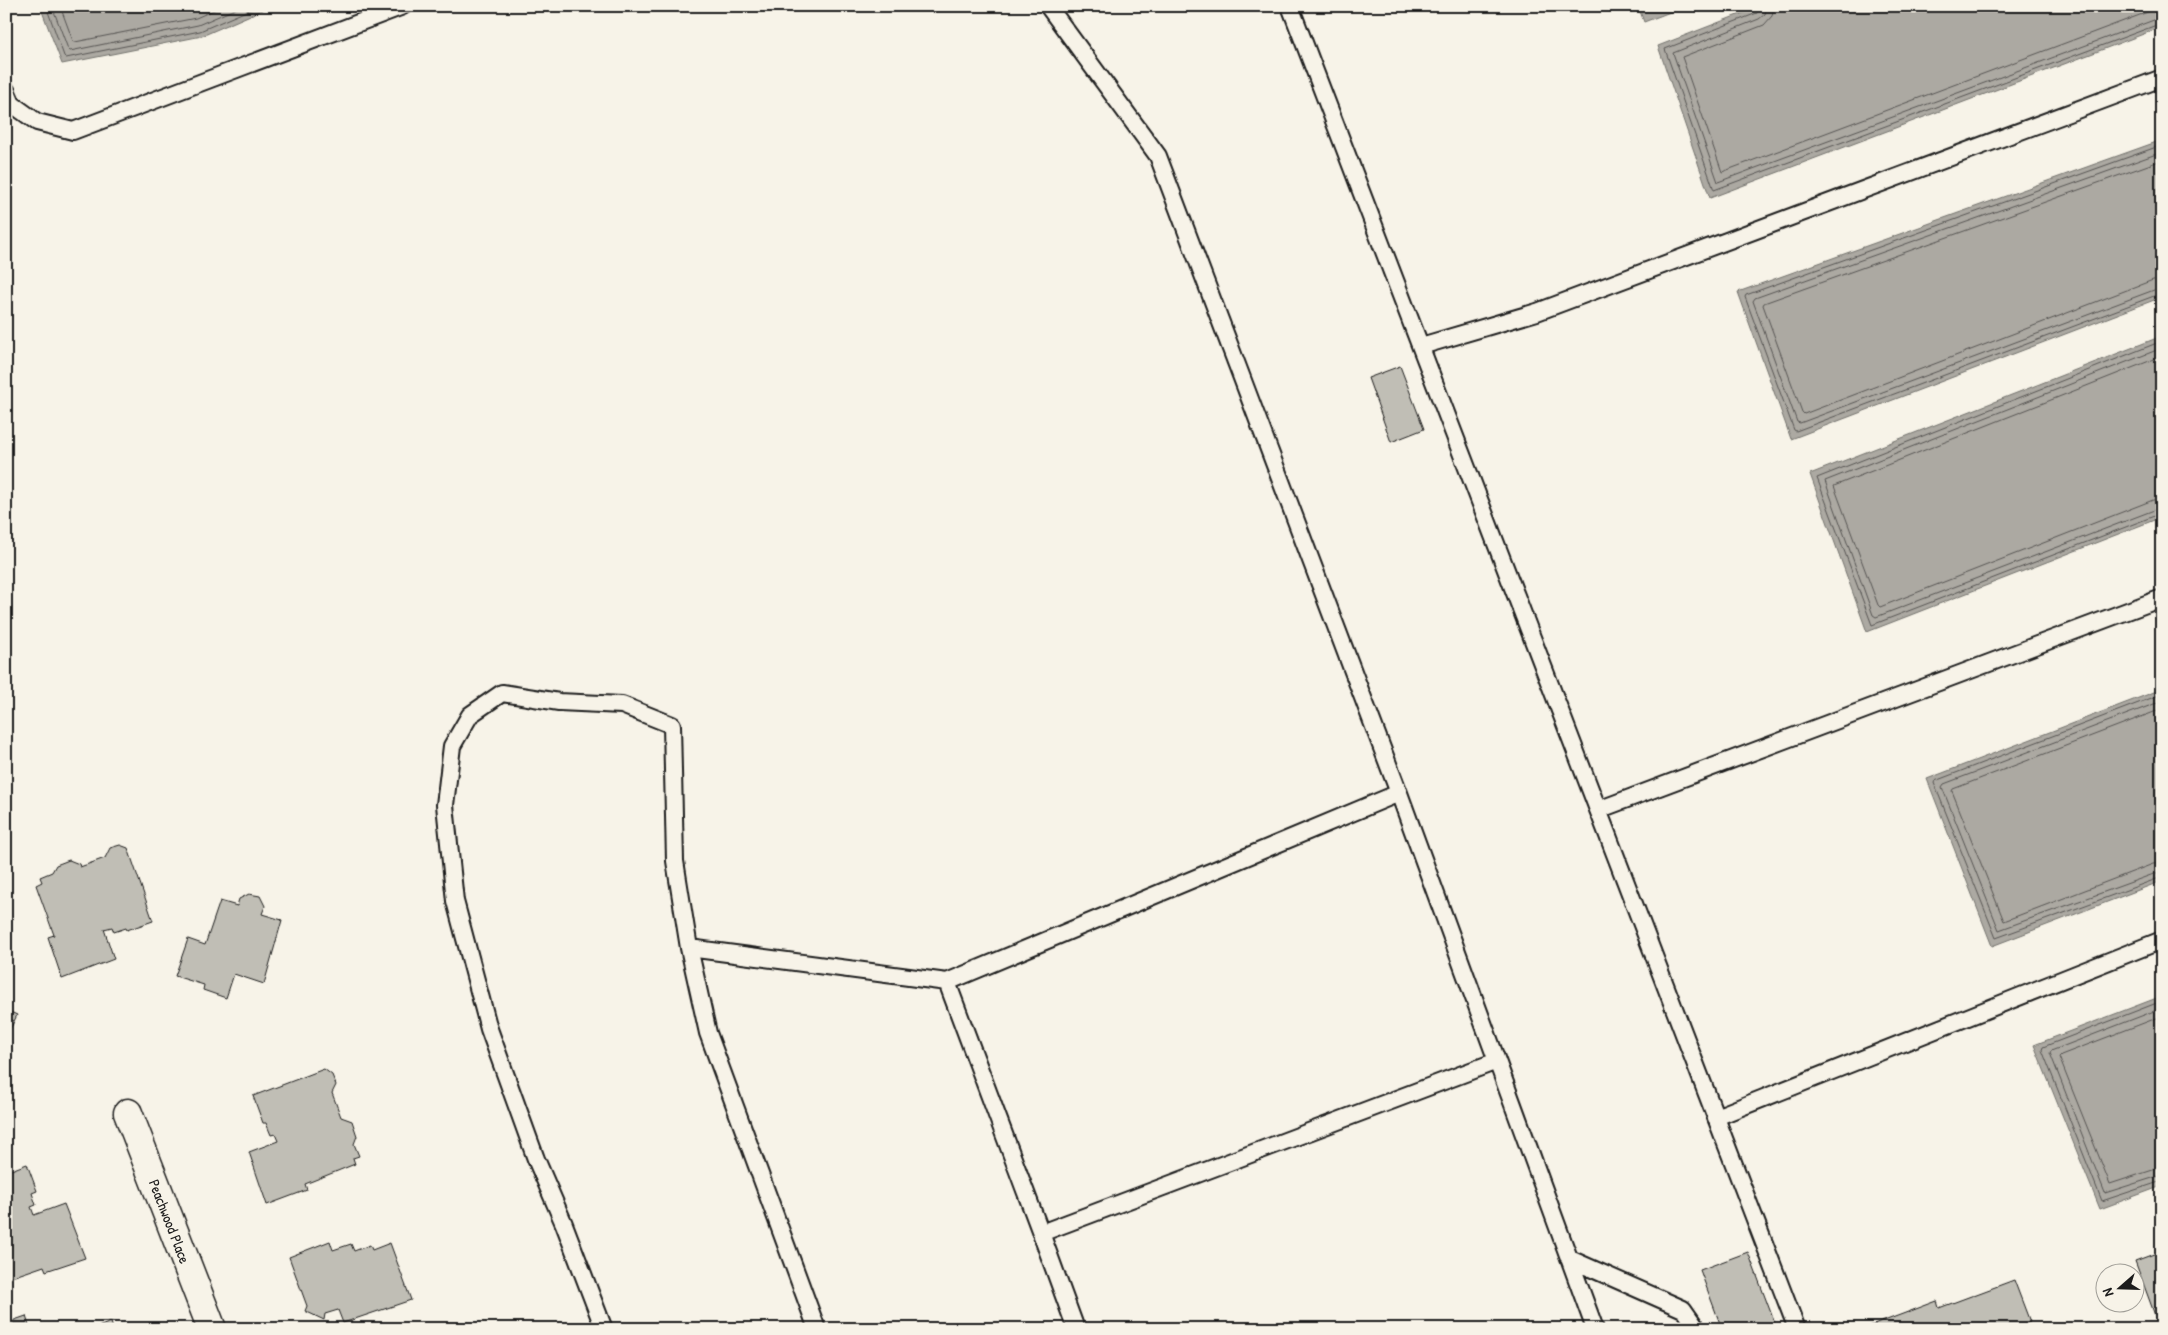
<svg xmlns="http://www.w3.org/2000/svg" width="2168" height="1335" viewBox="0 0 2168 1335" font-family="'Patrick Hand',sans-serif">
  <style>
    .water { fill: #aca9a2; stroke: #72716c }
    .lines { fill: none; stroke-linecap: round; stroke-linejoin: round }
    .shore { stroke: #565452; stroke-width: 1 }
    .building { fill: #c0beb5; stroke: #1c1c1c }
    .lane-casing { stroke: #1c1c1c; stroke-width: 20 }
    .street-casing { stroke: #1c1c1c; stroke-width: 31 }
    .lane { stroke: #f7f3e8; stroke-width: 16 }
    .street { stroke: #f7f3e8; stroke-width: 28 }
    .labels { text-anchor: middle; dominant-baseline: central; stroke-width: 5; stroke-linejoin: round; paint-order: stroke }
    .street-label { font-size: 15px; fill: #1c1c1c; stroke: #f7f3e8 }
  </style>
  <rect width="100%" height="100%" fill="#f7f3e8"/>
  <filter id="ink" filterUnits="userSpaceOnUse"><feTurbulence type="fractalNoise" baseFrequency=".02" numOctaves="2"/><feDisplacementMap in="SourceGraphic" scale="10" xChannelSelector="R" yChannelSelector="G"/><feConvolveMatrix kernelMatrix="1 2 1 2 8 2 1 2 1" color-interpolation-filters="sRGB"/></filter>
  <g filter="url(#ink)">
    <path class="water" d="M40 6H271L202 36 62 64Z
      M1638 6H1686L1644 22Z
      M1761 6H2162V27L1710 198 1658 46Z
      M2162 140V297L1791 439 1738 292Z
      M2162 336V517L1867 632 1810 474Z
      M2162 689V881L1992 946 1927 779Z
      M2162 996V1186L2100 1209 2034 1045Z"/>
    <g class="lines">
      <path class="shore" d="M46 6 64 56 66 58 200 31 258 6
        M52 6 68 49 70 51 198 25 242 6
        M60 6 73 41 75 42 196 18 223 6
        M1760 6 1757 13 1665 49 1714 190 2162 23
        M1767 6 1765 14 1759 19 1673 53 1718 182 2162 17
        M1774 6 1772 16 1764 25 1682 57 1722 172 2153 10 2162 9
        M2162 145 1746 295 1745 297 1794 430 1796 431 2162 293
        M2162 152 1755 298 1753 301 1797 422 1800 423 2162 287
        M2162 160 1764 303 1763 305 1802 412 1804 414 2153 280 2162 279
        M2162 341 1817 478 1872 625 2162 513
        M2162 348 1825 481 1873 615 1876 617 2162 507
        M2162 356 1834 486 1878 605 1880 607 2153 500 2162 499
        M2162 694 1935 781 1934 783 1996 938 2162 877
        M2162 701 1944 784 1942 787 1999 930 2162 871
        M2162 709 1953 789 1952 791 2004 921 2153 864 2162 863
        M2162 1001 2043 1047 2042 1050 2102 1201 2162 1181
        M2162 1008 2051 1051 2050 1053 2105 1193 2162 1175
        M2162 1016 2061 1055 2059 1057 2110 1184 2162 1167"/>
    </g>
    <path class="building" d="M1400 366 1424 429 1391 442 1368 378Z
      M120 845 128 848 153 921 127 930 126 928 114 932 112 927 104 929 114 959 62 979 48 937 54 935 36 885 42 882 40 877 52 872 56 865 69 860 79 864 80 867 105 858 110 848Z
      M249 894 260 896 265 906 262 914 282 920 264 984 234 974 226 998 203 990 204 985 175 976 188 939 205 945 220 901 237 906 239 899Z
      M6 1010 17 1015 6 1038Z
      M324 1069 332 1075 336 1085 332 1093 341 1117 352 1121 357 1136 354 1144 359 1156 353 1158 355 1164 305 1184 307 1190 267 1205 249 1152 278 1141 275 1134 271 1135 266 1123H263L253 1096Z
      M27 1164 37 1191 32 1193 36 1205 31 1207 34 1215 64 1204 85 1258 46 1271 44 1266 6 1279V1172Z
      M330 1241 333 1250 351 1244 354 1251 370 1245 372 1250 390 1243 411 1300 343 1323 338 1310 325 1314 324 1320 305 1311 307 1306 289 1257Z
      M2162 1251V1329H2160L2135 1261Z
      M1748 1252 1777 1329H1722L1700 1270Z
      M2014 1280 2030 1322 2011 1329H1863L1937 1301 1939 1308Z
      M26 1316 30 1329H6V1323Z
      M111 1322 113 1329H93Z"/>
    <g class="lines">
      <g class="lane-casing">
        <path id="lane" d="M1048 6 1158 156 1399 793 1595 1329
          M1290 6 1797 1329
          M6 90 12 104 37 122 73 131 403 6
          M1421 346 1537 312 2162 78
          M1399 793 947 982 1041 1233 1497 1061
          M1598 810 2162 598
          M1716 1117 2162 940
          M1041 1233 1076 1329
          M1570 1259 1683 1309 1697 1329
          M604 1329 564 1224 536 1159 489 1029 455 901 445 805 452 746 470 715 502 693 559 702 622 705 672 725 675 861 689 948
          M817 1329 708 1033 689 948 947 982"/>
      </g>
      <g class="street-casing">
        <g id="street">
          <path id="s1" d="M128 1113 212 1329"/>
        </g>
      </g>
      <use href="#lane" class="lane"/>
      <use href="#street" class="street"/>
    </g>
  </g>
  <g class="labels">
    <g class="street-label">
      <text stroke="none"><textPath href="#s1" startOffset="116">Peachwood Place</textPath></text>
    </g>
  </g>
  <rect width="2168" height="1335" fill="none" stroke="#f7f3e8" stroke-width="25"/>
  <rect x="12" y="12" width="2143" height="1310" fill="none" stroke="#1c1c1c" stroke-width="2" filter="url(#ink)"/>
  <g transform="translate(2120 1288) rotate(250)"><circle r="24" fill="#f7f3e8" stroke="#9f9d96"/>
  <path d="M0-4L9 19L0 12L-9 19Z" fill="#1c1c1c"/>
  <text y="-8" font-size="14" font-weight="bold" text-anchor="middle" fill="#1c1c1c">N</text>
  </g>
</svg>
